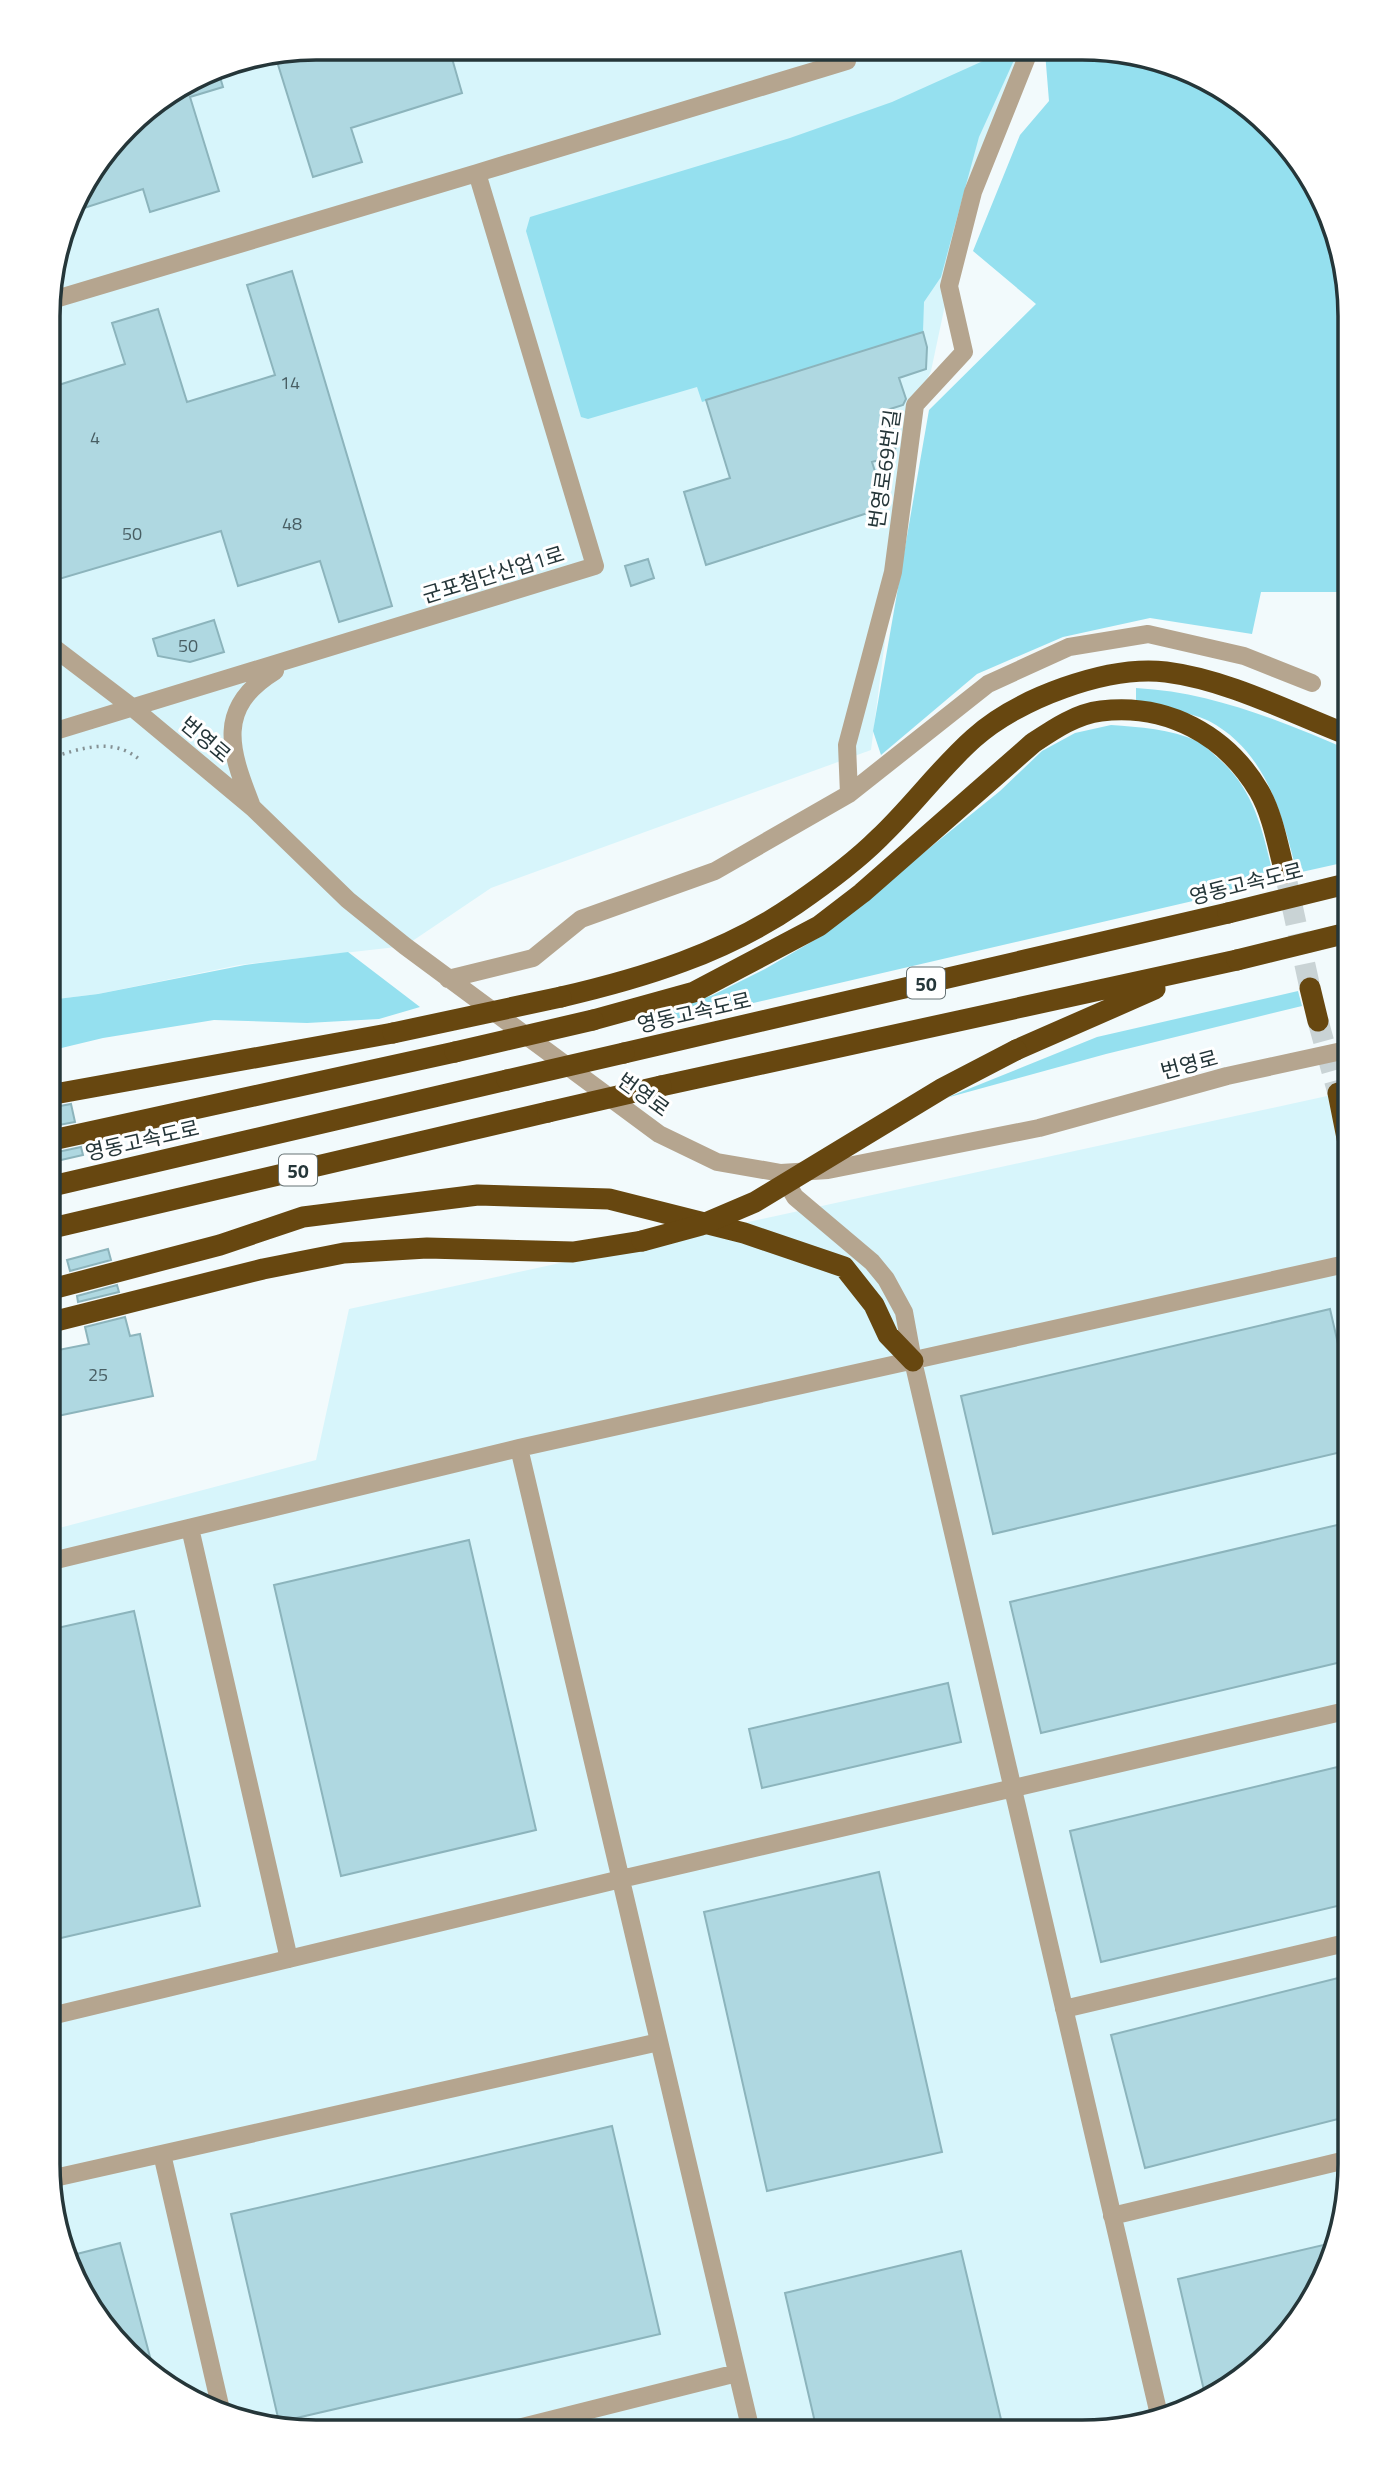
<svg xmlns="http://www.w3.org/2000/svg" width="1398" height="2479" viewBox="0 0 1398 2479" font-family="'Titillium Web','Noto Sans KR',sans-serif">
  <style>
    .built { fill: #d7f5fb }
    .green { fill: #95e0ef }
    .building { fill: #afd8e1; stroke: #8cb4bc; stroke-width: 2 }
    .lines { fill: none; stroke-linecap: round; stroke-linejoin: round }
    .highway-tunnel { stroke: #c9d3d5; stroke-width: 21; stroke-dasharray: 21 10; stroke-linecap: butt }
    .path { stroke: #859194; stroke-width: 3.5; stroke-dasharray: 2 5; stroke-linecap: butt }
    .minor { stroke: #b5a58f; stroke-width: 18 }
    .highway { stroke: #674710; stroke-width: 21 }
    .highway-bridge { stroke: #674710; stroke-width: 21 }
    .labels { text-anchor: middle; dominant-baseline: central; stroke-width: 6; stroke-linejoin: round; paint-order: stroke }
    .number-label { font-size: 18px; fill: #485e63 }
    .shield { fill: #fff; stroke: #667274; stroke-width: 2 }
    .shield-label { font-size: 19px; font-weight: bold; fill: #253639 }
    .street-label { font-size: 21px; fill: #253639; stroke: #fff }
    .rim { fill: none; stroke: #253639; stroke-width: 3.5 }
  </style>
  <rect width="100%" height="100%" fill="#f2fafc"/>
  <path class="built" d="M315 47 1026 52 949 286 931 371 915 405 871 750 491 888 405 946 239 965 98 994 49 1000V281L75 196 138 114 213 68Z
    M1350 1091V2182L1330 2266 1295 2327 1232 2386 1169 2417 1083 2432 280 2429 212 2411 139 2365 93 2313 62 2250 47 2164 48 1531 316 1460 349 1309Z"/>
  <path class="green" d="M1003 52 1015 58 979 137 941 277 924 302 923 332 702 402 697 387 588 419 581 417 526 231 530 217 790 138 892 102Z
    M1045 52H1135L1201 75 1259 114 1305 166 1336 229 1351 315V595L1343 592H1261L1252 634 1150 618 1063 637 977 674 881 755 873 731 929 410 1036 304 973 251 1020 135 1049 101Z
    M1136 688C1212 692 1281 721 1351 751V861L1297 873C1282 815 1267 752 1209 721 1188 711 1158 708 1136 702Z
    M1111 725C1139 727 1171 729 1197 741 1204 744 1211 752 1218 758 1255 790 1263 832 1274 878L1236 891 646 1028 644 1020 713 995 765 969 818 938 1000 791 1042 751 1075 733Z
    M348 952 420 1007 379 1019 307 1023 214 1020 103 1038 49 1051V1000L98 994 245 965Z
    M1298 991 1302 1006 1106 1054 946 1098 1097 1037Z"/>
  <path class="building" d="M315 47 449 48 462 93 351 128 362 162 313 177 275 55Z
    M217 67 223 87 190 97 219 191 150 212 143 189 81 209 76 195 138 114Z
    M292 271 392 606 339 622 320 561 238 586 221 531 49 582V388L125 364 112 323 158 309 187 402 275 375 247 285Z
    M923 332 927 347 926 369 899 378 906 399 903 405 887 410 897 443 893 456 872 462 882 493 876 494 880 509 706 565 684 492 730 478 706 400Z
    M648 559 654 578 631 586 625 566Z
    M214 620 224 652 190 662 158 656 153 639Z
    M71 1104 75 1122 48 1127 49 1108Z
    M81 1147 83 1155 48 1163V1154Z
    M108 1249 111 1260 70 1271 67 1260Z
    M117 1285 119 1292 78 1302 77 1296Z
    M1330 1309 1350 1396V1450L993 1534 961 1396Z
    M125 1317 130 1336 140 1334 153 1396 48 1418V1352L89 1344 85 1327Z
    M1350 1522V1660L1041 1733 1010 1602Z
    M469 1540 536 1830 341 1876 274 1585Z
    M134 1611 200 1906 48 1941V1630Z
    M948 1683 961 1742 762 1788 749 1729Z
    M1350 1764V1903L1101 1962 1070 1831Z
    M879 1872 942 2152 767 2191 704 1912Z
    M1350 1975V2116L1145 2168 1111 2035Z
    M612 2126 660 2334 279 2422 231 2214Z
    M1336 2242 1330 2266 1295 2327 1232 2386 1206 2399 1178 2279Z
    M120 2243 155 2376 139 2365 93 2313 65 2257Z
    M961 2251 1004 2432 817 2431 785 2293Z"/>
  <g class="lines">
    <path class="highway-tunnel" d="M1285 873 1310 988
      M1318 1021 1338 1093"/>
    <path class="path" d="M49 758C81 749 112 736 140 760"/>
    <path class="minor" d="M477 173 847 61
      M49 644 133 708 253 808 348 900 405 946 659 1134 717 1162 781 1173 828 1170 1039 1128 1227 1076 1351 1049
      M49 733 595 566 477 173 49 301
      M849 794 847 745 893 572 915 405 964 352 949 286 973 192 1027 57 1026 52
      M251 804C230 750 215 708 275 671
      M448 979 533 958 581 919 715 871 849 794 988 684 1069 647 1148 634 1244 656 1312 683
      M781 1173 795 1197 872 1262 886 1279 904 1312 913 1361 1160 2419
      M519 1448 751 2431
      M190 1528 289 1959
      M48 1562 519 1448 1350 1263
      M1064 2009 1350 1942
      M47 2017 621 1879 1350 1710
      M162 2154 222 2414
      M50 2179 659 2042
      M1112 2216 1350 2159
      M510 2430 737 2373"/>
    <path class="highway" d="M1310 988 1318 1021
      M561 997C643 978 725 953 796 904 825 884 854 863 879 838 912 807 940 768 974 738 1017 699 1107 665 1166 672 1229 680 1291 713 1351 736
      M593 1020 694 992 819 926 862 893 1033 743C1054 729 1076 714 1101 711 1167 703 1226 735 1259 791 1273 815 1278 847 1285 873
      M1016 1050 1155 989
      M624 1053 1228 913
      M661 1086 1237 960
      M1338 1093 1350 1153
      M49 1095 393 1033
      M48 1141 455 1052
      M48 1187 507 1080
      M48 1229 548 1112
      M48 1290 220 1245 303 1217 478 1195 609 1199 744 1233 844 1267 874 1305 888 1335 913 1361
      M48 1323 263 1269 344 1253 427 1248 573 1252 642 1241"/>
    <path class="highway-bridge" d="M1228 913 1346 884
      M1237 960 1351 932
      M393 1033 561 997
      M455 1052 593 1020
      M507 1080 624 1053
      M548 1112 661 1086
      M642 1241 701 1225 755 1202 943 1088 1016 1050"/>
  </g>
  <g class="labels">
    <g class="number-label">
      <text x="290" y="382">14</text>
      <text x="95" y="437">4</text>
      <text x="292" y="523">48</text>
      <text x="132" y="533">50</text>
      <text x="188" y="645">50</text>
      <text x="98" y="1374">25</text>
    </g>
    <g class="shield">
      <rect x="907" y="967.5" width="38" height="31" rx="5"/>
      <rect x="279" y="1154.5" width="38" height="31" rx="5"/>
    </g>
    <g class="shield-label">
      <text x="926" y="983">50</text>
      <text x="298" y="1170">50</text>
    </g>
    <g class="street-label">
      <text transform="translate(884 469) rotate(-82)">번영로69번길</text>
      <text transform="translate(493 574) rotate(-17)">군포첨단산업1로</text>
      <text transform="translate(206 739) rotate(40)">번영로</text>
      <text transform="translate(1246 883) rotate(-14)">영동고속도로</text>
      <text transform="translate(694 1012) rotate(-13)">영동고속도로</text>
      <text transform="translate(1189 1064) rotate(-15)">번영로</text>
      <text transform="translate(644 1094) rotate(36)">번영로</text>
      <text transform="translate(142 1140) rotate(-13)">영동고속도로</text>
    </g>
  </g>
  <path d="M0 0H1398V2479H0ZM316 60H1082A256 256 0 0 1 1338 316V2164A256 256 0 0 1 1082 2420H316A256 256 0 0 1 60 2164V316A256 256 0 0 1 316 60Z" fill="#fff" fill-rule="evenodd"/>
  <path class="rim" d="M316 60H1082A256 256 0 0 1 1338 316V2164A256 256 0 0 1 1082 2420H316A256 256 0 0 1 60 2164V316A256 256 0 0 1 316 60Z"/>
</svg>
